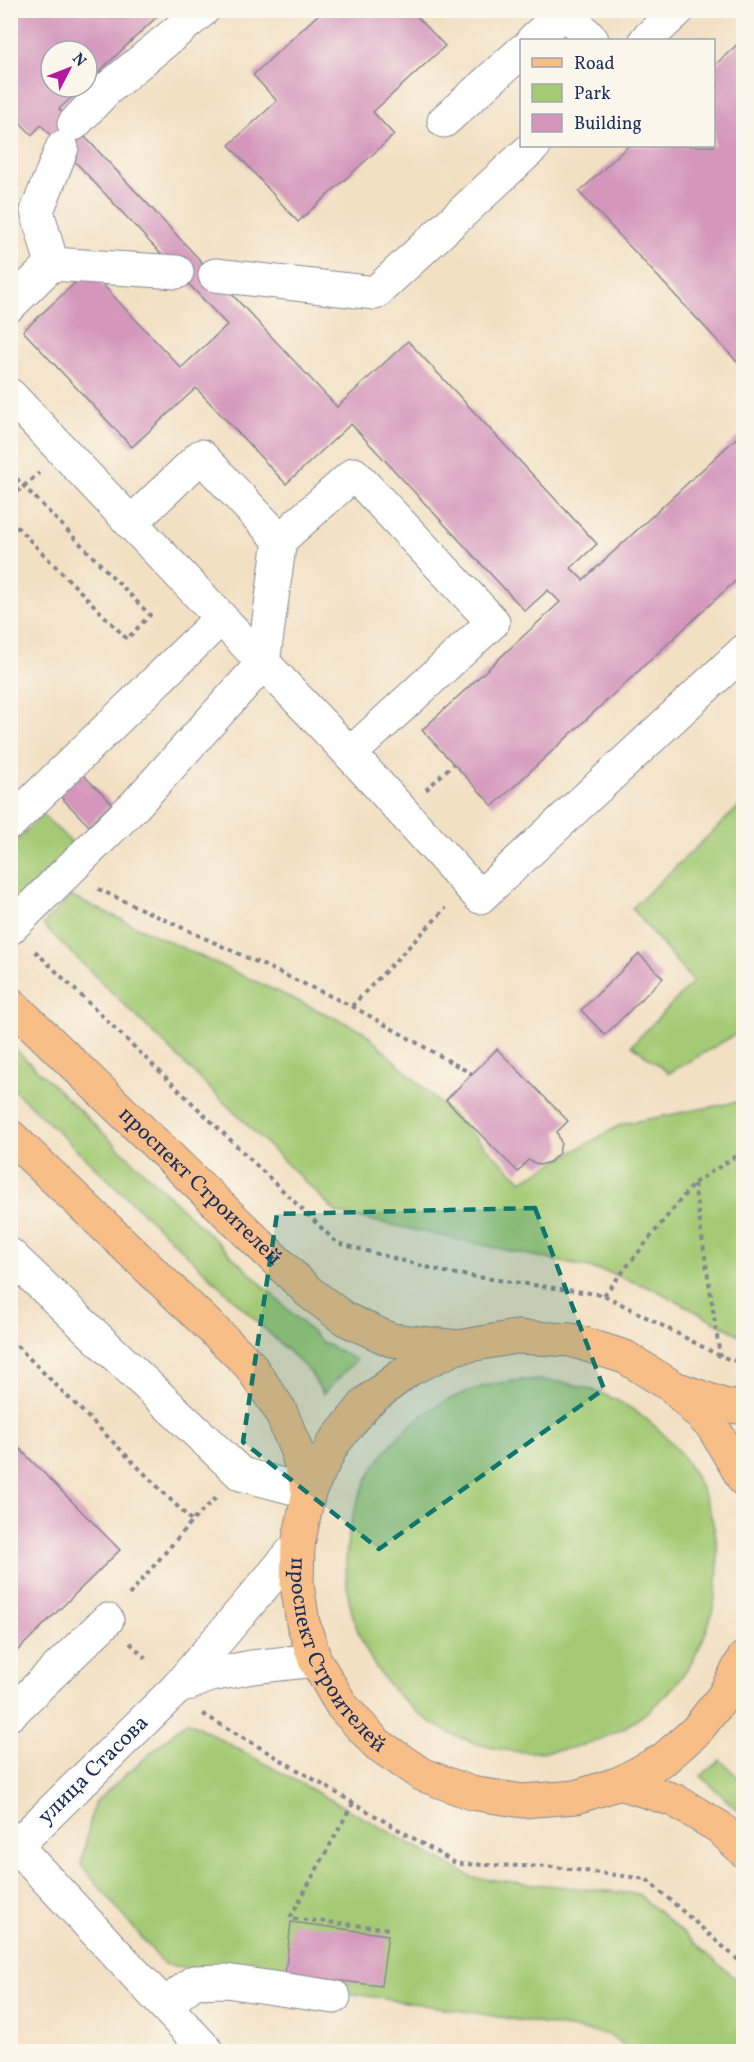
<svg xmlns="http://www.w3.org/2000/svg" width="754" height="2062" viewBox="0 0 754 2062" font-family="Vollkorn,serif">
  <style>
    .green { fill: #a4ca74; stroke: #607c69; stroke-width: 1.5 }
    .building { fill: #d497bb }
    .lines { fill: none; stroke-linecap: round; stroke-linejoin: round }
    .minor-casing { stroke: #868890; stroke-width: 35 }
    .major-casing { stroke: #868890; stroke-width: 35 }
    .path { stroke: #868890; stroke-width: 4; stroke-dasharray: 4.5 4.5; stroke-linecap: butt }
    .minor { stroke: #fff; stroke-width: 33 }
    .major { stroke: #f7be88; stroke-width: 33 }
    .marked { fill: #0f766e; fill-opacity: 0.2; stroke: #0f766e; stroke-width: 4.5; stroke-dasharray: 12 8; stroke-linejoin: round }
    .labels { text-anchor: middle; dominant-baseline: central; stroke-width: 6; stroke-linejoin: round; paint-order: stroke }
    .street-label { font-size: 22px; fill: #1b2f5e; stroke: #fbf7ec }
  </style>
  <rect width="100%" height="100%" fill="#fbf7ec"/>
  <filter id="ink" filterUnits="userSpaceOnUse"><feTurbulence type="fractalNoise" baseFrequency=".0167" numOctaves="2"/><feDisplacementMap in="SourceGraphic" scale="12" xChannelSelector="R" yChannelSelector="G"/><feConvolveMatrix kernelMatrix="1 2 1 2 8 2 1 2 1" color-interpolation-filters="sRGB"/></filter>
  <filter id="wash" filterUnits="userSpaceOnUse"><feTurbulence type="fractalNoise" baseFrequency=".008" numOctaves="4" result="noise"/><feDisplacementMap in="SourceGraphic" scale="24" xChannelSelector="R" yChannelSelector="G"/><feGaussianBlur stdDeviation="1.35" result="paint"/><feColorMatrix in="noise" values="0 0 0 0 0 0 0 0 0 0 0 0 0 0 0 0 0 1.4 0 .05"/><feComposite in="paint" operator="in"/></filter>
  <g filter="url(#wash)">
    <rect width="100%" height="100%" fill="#f2e0c3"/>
    <path class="green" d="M743 803V1030L669 1073 632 1045 693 982 632 908Z
      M42 814 73 844 11 908V847Z
      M70 896 363 1031 522 1181 622 1124 743 1101V1337L658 1291 607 1272 337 1213 43 925Z
      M11 1045 322 1342 356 1360 323 1394 310 1372 11 1087Z
      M346 1566a186 186 0 1 1 372 0a186 186 0 1 1-372 0Z
      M187 1721 473 1878 638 1894 743 1985V2051H631L607 2034 164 1964 81 1865 94 1803Z
      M720 1760 743 1782V1815L701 1776Z"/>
    <g id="blocks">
      <path class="building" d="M10 10H164L87 83V51H51V87H83L59 109 337 407 408 341 597 544 571 568 583 580 744 431V573L493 806 422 730 560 602 548 590 525 611 351 424 286 484 196 388 132 447 23 331 89 270 181 368 227 325 41 125 32 135 10 112Z
        M323 10H411L445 46 373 112 394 135 298 222 229 145 277 101 253 75Z
        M744 38V369L579 192 628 146H714V66Z
        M80 772 112 803 89 826 58 794Z
        M639 954 663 978 605 1035 581 1010Z
        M497 1049 568 1121 557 1132 561 1143 559 1153 550 1162 540 1165 528 1160 518 1172 446 1100Z
        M10 1439 120 1550 10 1658Z
        M291 1922 388 1935 381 1986 285 1974Z"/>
    </g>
  </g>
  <g filter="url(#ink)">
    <use href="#blocks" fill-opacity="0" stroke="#868890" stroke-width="1.5"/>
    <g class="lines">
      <g class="minor-casing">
        <g id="minor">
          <path d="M565 12 592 40"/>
          <path d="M533 40 566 10"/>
          <path d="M646 40 678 10"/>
          <path d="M444 121 522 51"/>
          <path d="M74 124 106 90 203 10"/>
          <path d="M52 264 37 211 62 148"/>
          <path d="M215 275 375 293 534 146"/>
          <path d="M10 305 52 264 177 272"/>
          <path d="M10 395 350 754 480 897 744 651"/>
          <path d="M280 540 354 474 493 622 350 754"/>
          <path d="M10 823 221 618"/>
          <path d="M10 928 136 804 263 663 280 540 201 456 131 523"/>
          <path d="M10 1255 241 1474 309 1492"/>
          <path d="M177 1688 211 1675 252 1667 315 1660"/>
          <path d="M10 1714 107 1620"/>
          <path d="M16 1846 208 2052"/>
          <path id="s1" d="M10 1852 177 1688 298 1545"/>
          <path d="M165 2005 194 1982 226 1981 334 1997"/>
        </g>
      </g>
      <g class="major-casing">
        <g id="major">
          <path id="s2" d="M10 1003 309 1292 345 1319 391 1340 459 1347 515 1337 571 1340 625 1357 673 1387 713 1427 744 1480"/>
          <path id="s3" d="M10 1136 249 1364 280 1410 297 1452 309 1492 298 1545 297 1584 303 1623 315 1660 342 1706 377 1744 421 1774 471 1793 523 1801 576 1797 620 1783 664 1759 696 1731 723 1697 744 1658"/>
          <path d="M681 1390 723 1405 744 1408"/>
          <path d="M309 1492 333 1444 367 1402 410 1369 457 1347"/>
          <path d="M620 1783 674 1800 719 1827 744 1851"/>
        </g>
      </g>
      <path class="path" d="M10 472 150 615 127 639 10 520
        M10 498 39 473
        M426 790 453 764
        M98 889 352 1006 446 908
        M35 951 337 1243 449 1273 604 1295 720 1356 744 1364
        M352 1006 472 1074
        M694 1184 720 1356
        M604 1295 694 1183 744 1151
        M10 1339 192 1521
        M129 1595 192 1521 218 1496
        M130 1643 149 1661
        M203 1714 457 1864 554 1867 646 1879 744 1965
        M353 1803 290 1918 390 1929"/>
      <use href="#minor" class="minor"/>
      <use href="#major" class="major"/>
    </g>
  </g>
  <path class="marked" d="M535 1208 604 1389 379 1549 243 1442 277 1214Z"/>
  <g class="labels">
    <g class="street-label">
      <text stroke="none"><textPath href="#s2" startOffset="264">проспект Строителей</textPath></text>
      <text stroke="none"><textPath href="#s3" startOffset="648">проспект Строителей</textPath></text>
      <text stroke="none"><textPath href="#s1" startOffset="117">улица Стасова</textPath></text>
    </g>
  </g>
  <rect width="754" height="2062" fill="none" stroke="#fbf7ec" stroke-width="36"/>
  <rect x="520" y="39" width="195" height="108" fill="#fbf7ec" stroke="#a1a7b3" stroke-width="1.5"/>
  <rect x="532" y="58" width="30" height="9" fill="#f7be88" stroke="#a1a7b3" stroke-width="1.5"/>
  <text x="574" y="69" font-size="18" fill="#1b2f5e">Road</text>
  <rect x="532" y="84" width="30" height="18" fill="#a4ca74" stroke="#a1a7b3" stroke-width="1.5"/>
  <text x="574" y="99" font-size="18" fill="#1b2f5e">Park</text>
  <rect x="532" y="114" width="30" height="18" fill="#d497bb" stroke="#a1a7b3" stroke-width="1.5"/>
  <text x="574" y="129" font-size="18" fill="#1b2f5e">Building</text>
  <g transform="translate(69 69) rotate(48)"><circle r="28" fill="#fbf7ec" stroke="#a1a7b3" stroke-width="1.5"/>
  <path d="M0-4.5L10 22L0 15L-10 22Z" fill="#b5179e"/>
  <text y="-9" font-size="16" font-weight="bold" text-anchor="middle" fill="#1b2f5e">N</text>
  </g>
</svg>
